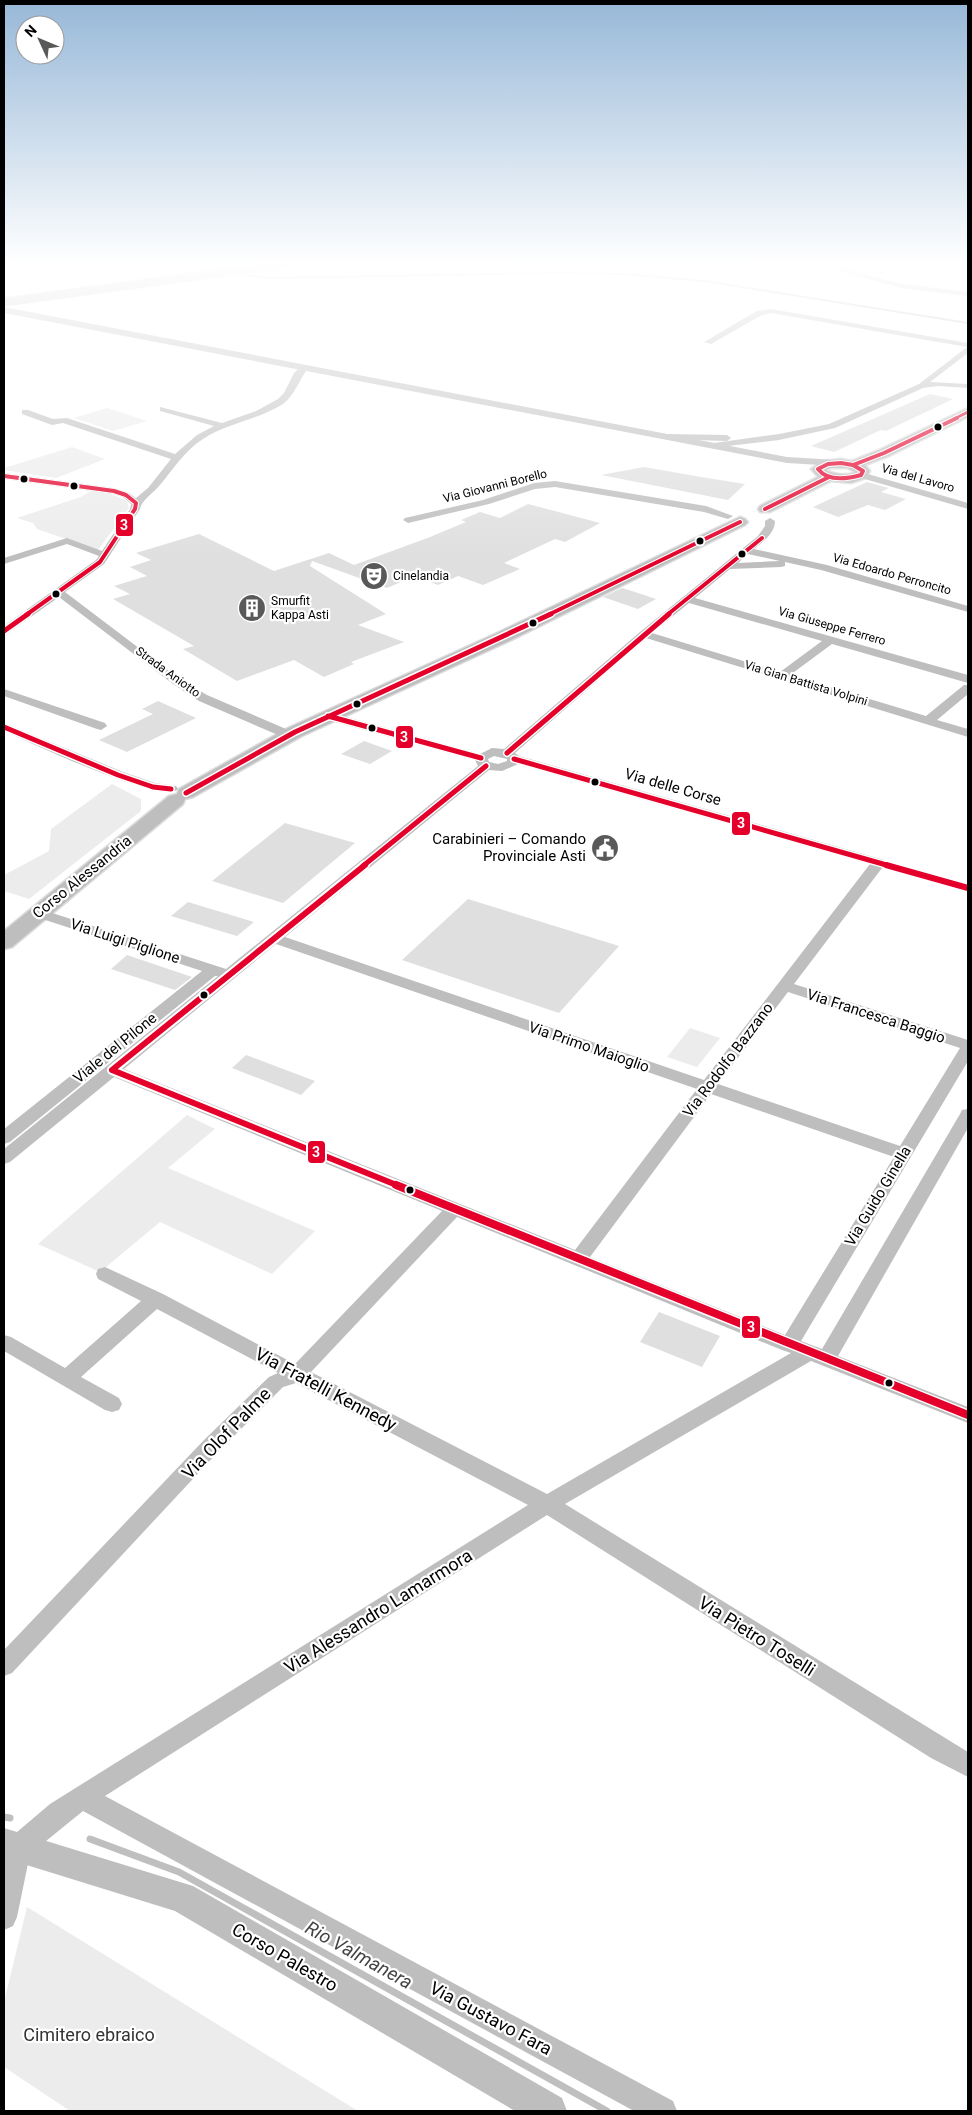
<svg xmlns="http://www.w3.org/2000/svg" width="972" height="2115" viewBox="0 0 972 2115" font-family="Roboto,sans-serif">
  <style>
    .green { fill: #ececec }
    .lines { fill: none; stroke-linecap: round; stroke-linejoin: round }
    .stream-far1 { stroke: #bfbfbf; stroke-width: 2 }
    .stream { stroke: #bfbfbf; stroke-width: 7 }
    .building { fill: #dfdfdf }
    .primary-casing { stroke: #dbdbdb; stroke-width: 3 }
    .motorway-casing { stroke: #dbdbdb; stroke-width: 2 }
    .minor { fill: #bebebe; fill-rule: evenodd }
    .tertiary { fill: #bebebe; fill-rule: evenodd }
    .primary { fill: #bebebe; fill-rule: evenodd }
    .motorway { fill: #bebebe; fill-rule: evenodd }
    .bus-1-far4-casing { stroke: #fff; stroke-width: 5 }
    .bus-1-far3-casing { stroke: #fff; stroke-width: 6 }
    .bus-1-far2-casing { stroke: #fff; stroke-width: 8 }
    .bus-1-far1-casing { stroke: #fff; stroke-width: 10 }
    .bus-1-casing { stroke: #fff; stroke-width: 11 }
    .bus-1-far4 { stroke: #e4002b; stroke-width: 3 }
    .bus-1-far3 { stroke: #e4002b; stroke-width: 4 }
    .bus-1-far2 { stroke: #e4002b; stroke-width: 5 }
    .bus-1-far1 { stroke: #e4002b; stroke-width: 6 }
    .bus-1 { stroke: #e4002b; stroke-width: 8 }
    .bus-dot { fill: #000; stroke: #fff; stroke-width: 2 }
    .labels { text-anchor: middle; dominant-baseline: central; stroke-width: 4.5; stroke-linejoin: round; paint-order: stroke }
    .far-street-label { font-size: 12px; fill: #000; stroke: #fff }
    .far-poi-label { font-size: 12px; fill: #000; stroke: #fff; text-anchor: start }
    .street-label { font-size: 15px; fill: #000; stroke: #fff }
    .poi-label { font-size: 15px; fill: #000; stroke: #fff; text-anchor: end }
    .near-street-label { font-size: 18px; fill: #000; stroke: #fff }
    .near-park-label { font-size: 18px; fill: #333; stroke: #fff }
    .near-water-label { font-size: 19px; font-style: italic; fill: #444; stroke: #fff }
    .line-badge { stroke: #fff; stroke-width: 2 }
    .badge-label { font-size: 14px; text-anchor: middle; font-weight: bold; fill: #fff }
  </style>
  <rect width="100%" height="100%" fill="#fff"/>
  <path class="green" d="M819 264H896L877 278Z
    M107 408 147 421 113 431 74 418Z
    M72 447 105 459 56 478 4 470V468Z
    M91 491 111 494 127 501 129 508 98 550 37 529 33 523 17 518 81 497Z
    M112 784 141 799V811L29 899 4 891V875L49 851 51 829Z
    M690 1028 720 1038 697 1067 667 1057Z
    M187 1115 215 1129 168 1168 315 1231 272 1274 160 1222 100 1272 38 1244Z
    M27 1907 358 2111H70L4 2067V2002Z"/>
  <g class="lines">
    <path class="stream-far1" d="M182 264 220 271
      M233 273 271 278 557 273 625 274 704 281 968 323"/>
    <path class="stream" d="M4 1817 10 1818
      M90 1839 179 1872 607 2111"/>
  </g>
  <path class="building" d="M930 394 953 399 886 431 881 430 834 452 811 446Z
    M644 467 701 477 745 484 728 500 601 475Z
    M867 482 889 488 881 492 906 499 885 510 868 505 838 517 813 507Z
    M528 504 600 523 565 542 555 539 504 563 520 569 483 585 458 576 438 585 415 576 387 588 312 561 310 566 386 614 358 625 404 642 351 662 354 664 324 677 294 660 237 681 183 649 194 646 113 599 130 594 114 586 147 576 130 567 151 560 136 553 199 534 274 571 329 553 354 565 430 537 466 522 461 520 480 512 500 518Z
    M622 588 632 591 656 599 638 609 603 597Z
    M158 701 196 718 127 752 99 740 153 714 142 709Z
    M364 741 392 751 370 764 341 754Z
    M285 823 355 843 283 903 212 881Z
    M468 899 619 946 559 1013 402 960Z
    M188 902 254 922 237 936 171 916Z
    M127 955 192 977 175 990 111 969Z
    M246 1055 315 1081 301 1095 232 1068Z
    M659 1312 720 1336 702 1367 640 1342Z"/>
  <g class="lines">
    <g class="primary-casing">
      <path id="primary" d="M968 408V417L889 456 865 465 870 471 866 478 851 483 831 481 770 512H760L758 509 760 506 818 477 811 469 823 461 841 459 852 461 879 450ZM831 468H847L855 472C846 476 835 474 826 470Z
        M740 517 745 519 748 522 745 525 507 642 302 736 193 797 185 799 183 804 12 947 4 949V931L169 796 177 794 179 789 288 728 495 634Z"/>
    </g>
    <g class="motorway-casing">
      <path id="motorway" d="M262 264H296L291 267 4 306V298Z"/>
    </g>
    <path class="minor" d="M811 264H824L902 284 968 292V296L902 288Z
      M771 309 968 343V353L930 382 968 384V388L938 386 923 388 835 428 779 440 711 448V444L714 443 779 434 829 424 919 384 967 347 771 313 762 315 711 344 704 342 757 311Z
      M302 365 309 367C300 378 294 396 283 404 258 420 227 423 203 439 184 451 173 470 159 486 153 493 141 501 140 509L104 564 65 592 181 680 207 695 293 732 295 735 293 738H285L199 701 173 684 59 597 8 633 4 634V626L96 560 99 556 67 544 4 564V558L67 538 102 551 130 509 131 504 123 497 113 494 4 479V473L114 488 129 493 136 498 148 488 171 459 63 423 52 425 22 414V410H28L53 419 67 418 175 454 197 435 214 426 160 411V407L222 423 256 411 278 399 284 393 294 373Z
      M667 434 727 435 731 438 727 441 664 439 663 437Z
      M861 472 968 503V509L858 477V473Z
      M555 481 706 506 733 516 728 519 704 512 555 487 535 489 489 504 408 523 403 520 405 518 483 500 534 483Z
      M770 518 775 521C775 533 763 542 754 549L827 565 968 606V612L821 570 785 562V566L781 567 730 569 695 598 968 675V683L832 644 790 675 926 716 964 685H968V694L937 720 968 729V737L646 638 515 753 519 756 968 884V892L882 868 794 984 968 1040V1061L801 1341 822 1349 960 1114 962 1110 968 1109V1128L838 1356 968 1407V1423L811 1361 565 1504 968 1752V1777L931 1758 547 1515 105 1796 673 2101 677 2111H634L83 1811 30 1854 17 1917 13 1926 4 1930V1858L10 1838 50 1804 528 1505 296 1383 283 1387 218 1452 12 1673 4 1676V1650L204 1440 269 1377 278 1373 157 1309 81 1377 119 1398 122 1404 119 1410 112 1412 105 1410 4 1351V1335L11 1337 65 1368 141 1301 98 1279 96 1274 98 1269 105 1267 163 1294 295 1364 442 1211 114 1077 10 1162 4 1164V1149L218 976H215L10 1142 4 1144V1129L202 971 33 916 31 913 33 910H43L226 969 478 766 475 760 324 719 322 716 324 713H332L480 754 492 748 504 749 640 632 758 536 765 526V521ZM748 554 780 561 738 563ZM689 603 822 641 780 672 652 633ZM494 756 507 759V761L498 764 489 762 488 759ZM518 764 870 864 704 1080 285 937 489 770 502 771ZM276 944 697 1089 575 1250 124 1069ZM788 992 960 1048 900 1146 718 1084ZM711 1094 894 1157 785 1335 590 1257ZM457 1217 782 1350 791 1353 547 1494 311 1372Z
      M4 689 105 723 107 726 101 730 97 729 4 696Z
      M4 723 123 772 155 783 176 786 178 789C164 806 27 741 4 731Z"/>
    <path class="tertiary" d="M4 307 787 457 837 460 843 463 837 466 787 463 4 313Z
      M4 1828 193 1886 562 2098 567 2111H515L175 1911 4 1858Z"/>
    <use href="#primary" class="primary"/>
    <use href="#motorway" class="motorway"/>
    <g class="bus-1-far4-casing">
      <path id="bus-1-far4" d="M954 419 968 412"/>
    </g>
    <g class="bus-1-far3-casing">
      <path id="bus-1-far3" d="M841 463 853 465 863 471 861 475C847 479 828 482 818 469L828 464Z
        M853 465 884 453 957 418
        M4 476 114 491 126 495 136 503 135 509 100 562 26 615
        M765 509 829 477
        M548 615 740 522
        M667 615 762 538"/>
    </g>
    <g class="bus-1-far2-casing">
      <path id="bus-1-far2" d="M4 631 28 614
        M328 716 481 758
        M4 727 118 775 153 787 171 789
        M507 753 669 614
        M514 759 890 866
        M186 793 295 732 551 614
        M363 866 486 766"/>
    </g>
    <g class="bus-1-far1-casing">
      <path id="bus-1-far1" d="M365 865 112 1070 399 1186
        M886 865 968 888"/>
    </g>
    <g class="bus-1-casing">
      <path id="bus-1" d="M396 1185 968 1415"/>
    </g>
    <use href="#bus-1-far4" class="bus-1-far4"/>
    <use href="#bus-1-far3" class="bus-1-far3"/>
    <use href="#bus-1-far2" class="bus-1-far2"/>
    <use href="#bus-1-far1" class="bus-1-far1"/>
    <use href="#bus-1" class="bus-1"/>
  </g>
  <linearGradient id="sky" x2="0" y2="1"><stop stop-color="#97b8d8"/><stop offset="0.47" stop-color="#fff"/><stop offset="1" stop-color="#fff" stop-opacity="0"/></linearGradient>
  <rect width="972" height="560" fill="url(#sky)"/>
  <defs>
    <g id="theatre-disc" transform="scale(1.4375)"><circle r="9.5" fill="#595959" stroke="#fff"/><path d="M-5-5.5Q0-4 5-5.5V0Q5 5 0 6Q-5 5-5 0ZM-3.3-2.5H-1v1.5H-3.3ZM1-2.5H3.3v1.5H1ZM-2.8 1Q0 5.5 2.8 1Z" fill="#fff"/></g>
    <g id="building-disc" transform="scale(1.4375)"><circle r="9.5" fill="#595959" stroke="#fff"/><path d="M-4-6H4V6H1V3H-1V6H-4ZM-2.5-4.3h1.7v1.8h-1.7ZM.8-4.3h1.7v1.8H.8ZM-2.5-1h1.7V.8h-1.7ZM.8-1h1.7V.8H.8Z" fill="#fff"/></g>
    <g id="civic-disc" transform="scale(1.4375)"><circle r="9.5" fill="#595959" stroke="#fff"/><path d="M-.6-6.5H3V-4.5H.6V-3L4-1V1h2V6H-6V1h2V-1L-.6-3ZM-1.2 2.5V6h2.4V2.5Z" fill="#fff"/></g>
  </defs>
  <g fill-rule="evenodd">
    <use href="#theatre-disc" x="374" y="576"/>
    <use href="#building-disc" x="252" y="608"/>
    <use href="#civic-disc" x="605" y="848"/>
  </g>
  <g class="bus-dot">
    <circle cx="938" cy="427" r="4.5"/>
    <circle cx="24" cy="479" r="4.5"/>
    <circle cx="74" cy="486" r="4.5"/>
    <circle cx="700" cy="541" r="4.5"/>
    <circle cx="742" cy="554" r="4.5"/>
    <circle cx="56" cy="594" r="4.5"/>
    <circle cx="533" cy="623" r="4.5"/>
    <circle cx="357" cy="704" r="4.5"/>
    <circle cx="372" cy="728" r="4.5"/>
    <circle cx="595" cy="782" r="4.5"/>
    <circle cx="204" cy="995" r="4.5"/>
    <circle cx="410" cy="1190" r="4.5"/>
    <circle cx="889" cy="1383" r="4.5"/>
  </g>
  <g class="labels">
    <g class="far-street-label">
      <text transform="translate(918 478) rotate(16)">Via del Lavoro</text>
      <text transform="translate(495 486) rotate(-14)">Via Giovanni Borello</text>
      <text transform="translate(892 574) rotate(16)">Via Edoardo Perroncito</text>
      <text transform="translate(832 626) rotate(16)">Via Giuseppe Ferrero</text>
      <text transform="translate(168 672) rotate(36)">Strada Aniotto</text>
      <text transform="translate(806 683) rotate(17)">Via Gian Battista Volpini</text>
    </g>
    <g class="far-poi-label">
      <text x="393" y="576">Cinelandia</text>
      <text x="271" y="601">Smurfit<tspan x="271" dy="14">Kappa Asti</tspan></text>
    </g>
    <g class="street-label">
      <text transform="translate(673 787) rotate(16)">Via delle Corse</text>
      <text transform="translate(82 877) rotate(-39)">Corso Alessandria</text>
      <text transform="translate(125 941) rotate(18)">Via Luigi Piglione</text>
      <text transform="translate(876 1016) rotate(18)">Via Francesca Baggio</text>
      <text transform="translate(589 1047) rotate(19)">Via Primo Maioglio</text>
      <text transform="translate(115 1048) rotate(-39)">Viale del Pilone</text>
      <text transform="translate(728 1060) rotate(-53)">Via Rodolfo Bazzano</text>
      <text transform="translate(878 1196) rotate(-59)">Via Guido Ginella</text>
    </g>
    <g class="poi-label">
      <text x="586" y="839">Carabinieri – Comando<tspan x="586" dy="17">Provinciale Asti</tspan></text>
    </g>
    <g class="near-street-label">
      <text transform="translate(326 1389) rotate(28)">Via Fratelli Kennedy</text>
      <text transform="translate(226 1433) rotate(-46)">Via Olof Palme</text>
      <text transform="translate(378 1611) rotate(-32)">Via Alessandro Lamarmora</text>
      <text transform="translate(757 1636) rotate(32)">Via Pietro Toselli</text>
      <text transform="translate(285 1957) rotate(30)">Corso Palestro</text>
      <text transform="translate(491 2018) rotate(28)">Via Gustavo Fara</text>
    </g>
    <g class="near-park-label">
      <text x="89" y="2034">Cimitero ebraico</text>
    </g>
    <g class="near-water-label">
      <text transform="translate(359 1955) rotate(29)">Rio Valmanera</text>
    </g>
  </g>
  <g class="line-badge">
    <rect x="115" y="513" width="19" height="24" rx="5" fill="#e4002b"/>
    <rect x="395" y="725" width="19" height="24" rx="5" fill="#e4002b"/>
    <rect x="731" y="811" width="20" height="25" rx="5" fill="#e4002b"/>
    <rect x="307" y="1140" width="19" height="24" rx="5" fill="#e4002b"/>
    <rect x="741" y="1315" width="20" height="24" rx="5" fill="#e4002b"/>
  </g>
  <g class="badge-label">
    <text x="124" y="530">3</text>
    <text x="404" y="742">3</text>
    <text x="741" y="828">3</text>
    <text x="316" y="1157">3</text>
    <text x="751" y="1332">3</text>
  </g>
  <rect width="972" height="2115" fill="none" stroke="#000000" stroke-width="10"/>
  <g transform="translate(40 40) rotate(314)"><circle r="24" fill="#ffffff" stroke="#999999"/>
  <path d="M0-4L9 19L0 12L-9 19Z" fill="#595959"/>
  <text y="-8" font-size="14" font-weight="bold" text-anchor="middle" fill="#000000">N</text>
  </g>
</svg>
